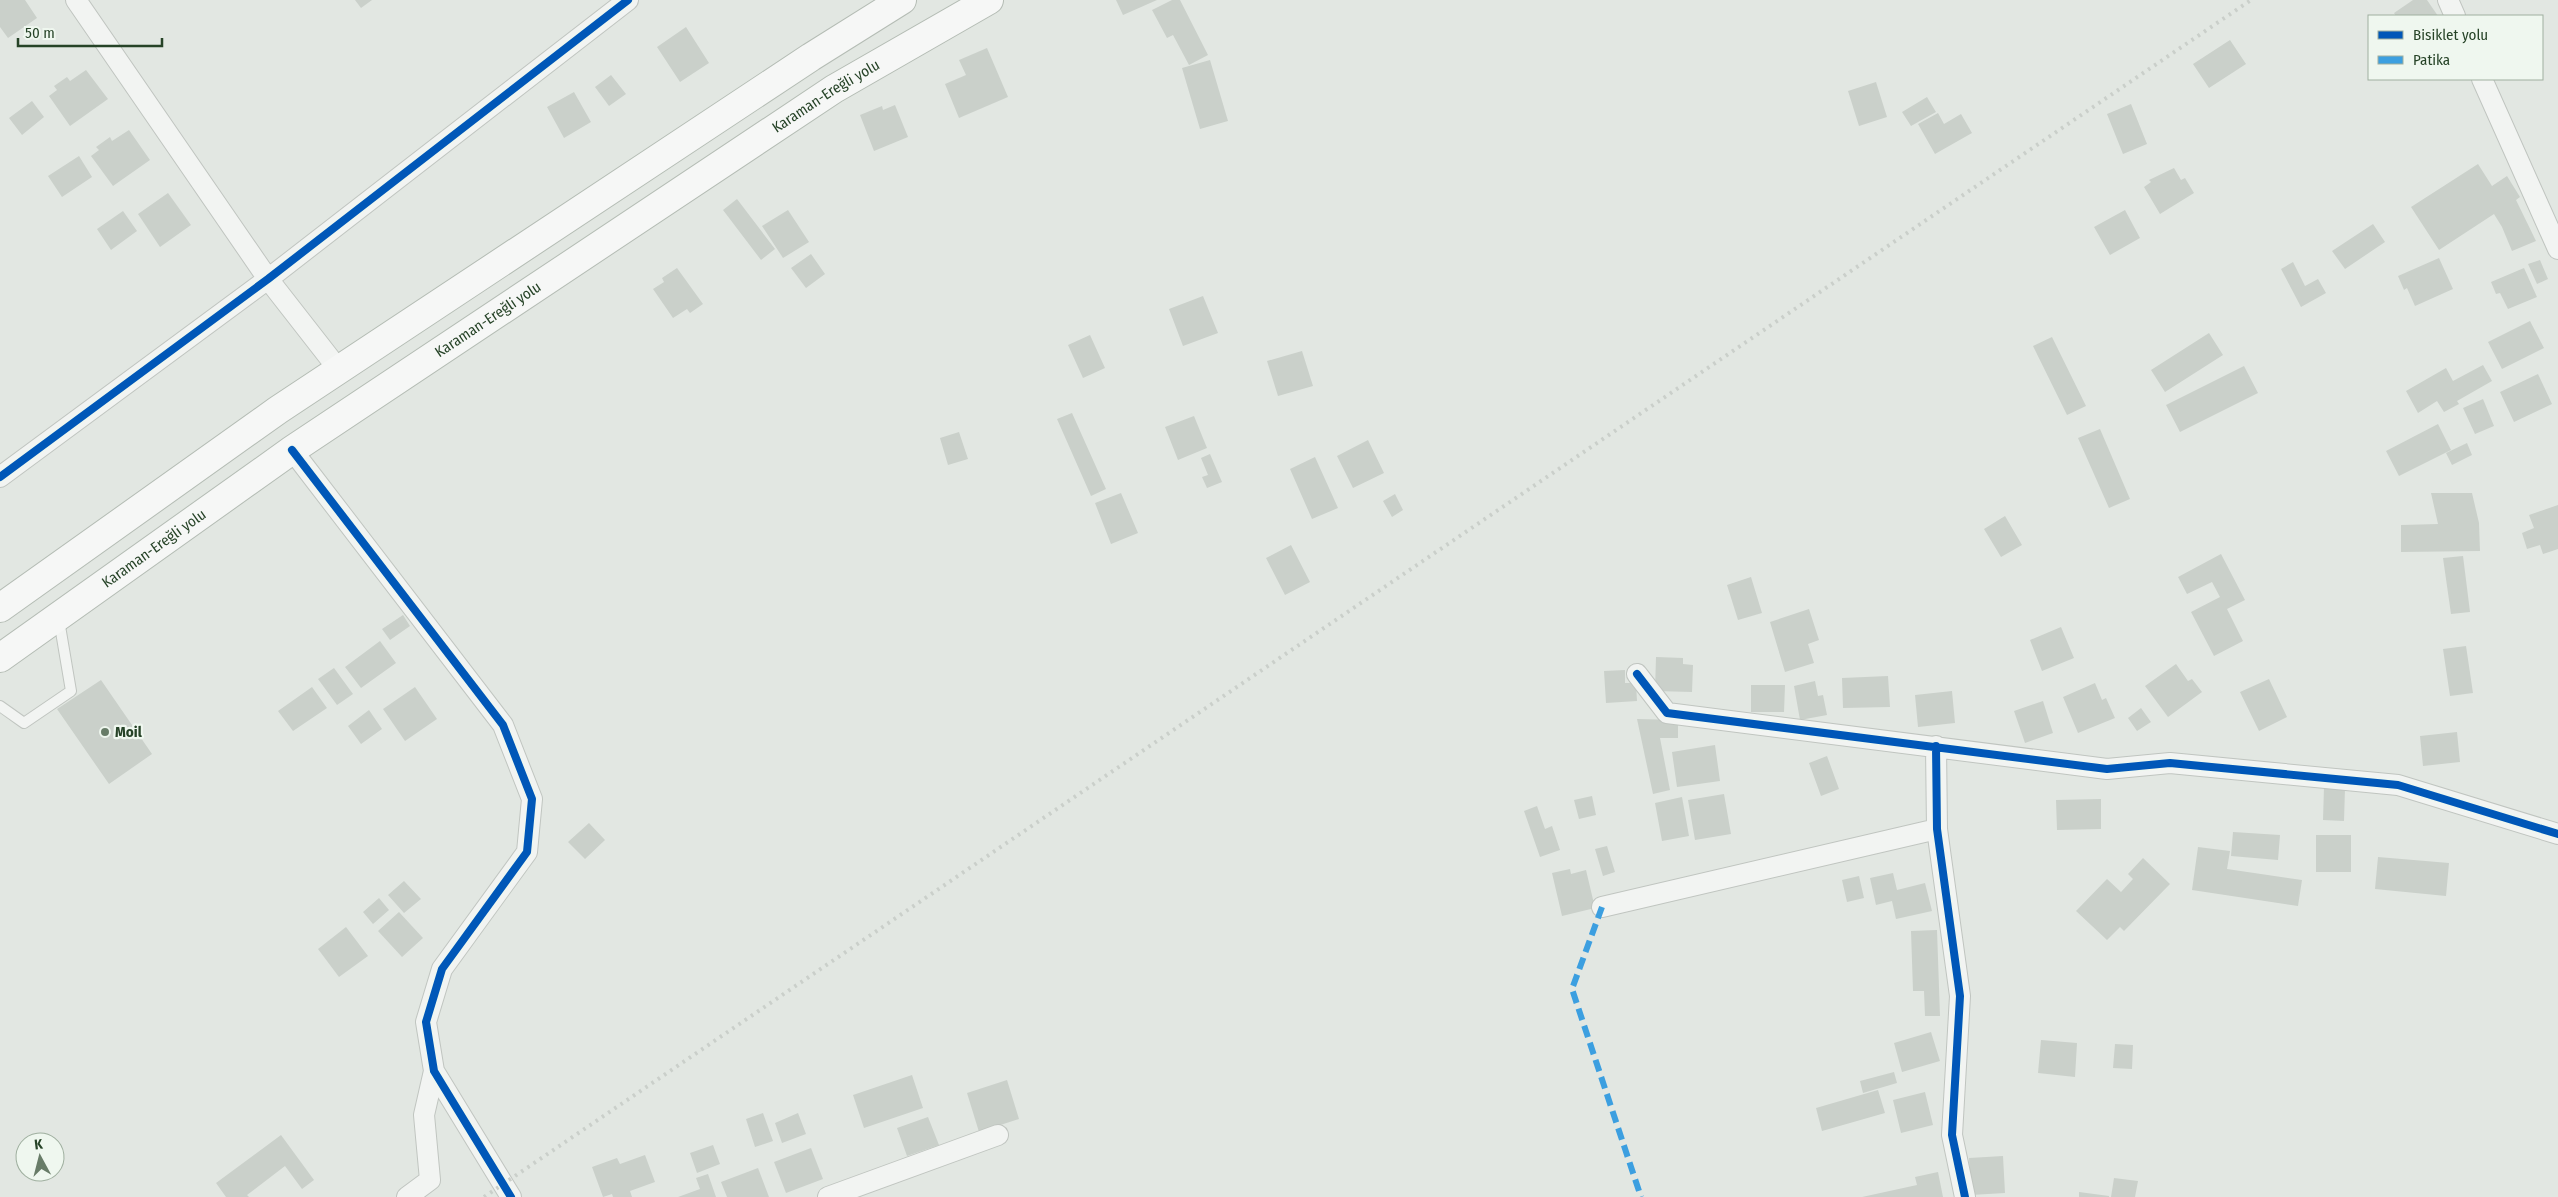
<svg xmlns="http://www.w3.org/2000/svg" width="2558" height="1197" viewBox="0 0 2558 1197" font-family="'Fira Sans Condensed',sans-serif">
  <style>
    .building { fill: #cad0ca }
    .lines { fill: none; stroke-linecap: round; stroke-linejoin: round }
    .service-casing { stroke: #c0c5c0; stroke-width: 12 }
    .minor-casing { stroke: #c0c5c0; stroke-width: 22 }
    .trunk-casing { stroke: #b4bcb4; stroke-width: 30 }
    .service { stroke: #f2f4f2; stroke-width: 10 }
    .minor { stroke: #f2f4f2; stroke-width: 20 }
    .trunk { stroke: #f6f7f6; stroke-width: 28 }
    .rail { stroke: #cacfca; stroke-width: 4; stroke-dasharray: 2.5 5; stroke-linecap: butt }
    .quiet { stroke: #3c9fe0; stroke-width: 6; stroke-dasharray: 12 6; stroke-linecap: butt }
    .cycleway-casing { stroke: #eff7ef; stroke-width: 11 }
    .cycleway { stroke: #0057b8; stroke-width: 8 }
    .poi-dot { fill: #687c68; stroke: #eff7ef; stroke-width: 2 }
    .labels { text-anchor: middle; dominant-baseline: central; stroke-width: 4.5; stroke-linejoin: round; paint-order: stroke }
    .street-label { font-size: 15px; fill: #264327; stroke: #eff7ef }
    .poi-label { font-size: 15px; font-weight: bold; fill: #264327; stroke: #eff7ef; text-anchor: start }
  </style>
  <rect width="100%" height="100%" fill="#e2e7e2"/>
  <path class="building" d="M0 0H25L37 18 8 38 0 27Z
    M355 0H372L361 8Z
    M1116 0H1157L1123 15Z
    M1172 0H1180L1208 55 1189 65 1173 35 1167 38 1152 10Z
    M2413 0H2427L2438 16H2396L2394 13Z
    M686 27 709 63 680 82 657 47Z
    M2230 40 2246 64 2209 88 2193 64Z
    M987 48 1008 97 959 118 945 84 966 75 959 60Z
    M1210 60 1228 121 1200 129 1182 68Z
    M86 70 108 99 70 126 49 96 57 90 54 86 67 77 70 81Z
    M611 75 626 94 609 106 595 87Z
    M1876 82 1887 117 1859 126 1848 91Z
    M574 92 591 122 564 138 547 107Z
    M1927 97 1936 112 1911 126 1902 112Z
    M32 101 44 117 22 135 9 118Z
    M2131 104 2147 144 2123 154 2107 114Z
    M895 105 908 137 874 151 860 115 882 106 883 110Z
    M1938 113 1944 124 1961 114 1972 133 1935 154 1918 124Z
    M129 130 150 160 113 186 91 156 99 150 96 147 110 137 112 141Z
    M79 156 92 177 62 197 48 176Z
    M2478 164 2492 186 2507 176 2520 197 2516 200 2536 241 2512 251 2502 227 2494 214 2439 250 2411 207Z
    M2174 168 2181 180 2185 178 2194 193 2160 214 2144 187 2151 182 2149 180Z
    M168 193 191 225 160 247 138 214Z
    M737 199 775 249 761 260 723 210Z
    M788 210 809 242 783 258 762 226Z
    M2125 210 2140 238 2110 255 2094 227Z
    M123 211 137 231 111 250 97 229Z
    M2373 224 2385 242 2345 269 2332 251Z
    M811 254 825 274 806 288 791 268Z
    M2439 258 2453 289 2415 306 2407 288 2404 290 2398 276Z
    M2540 260 2548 279 2537 284 2528 264Z
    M2293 262 2305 286 2318 279 2326 293 2301 307 2281 269Z
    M677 268 703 304 690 313 687 309 673 318 653 289 664 282 662 278Z
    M2524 268 2537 297 2508 309 2500 293 2496 294 2491 282Z
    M1203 296 1218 333 1183 346 1169 309Z
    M2530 321 2544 348 2502 369 2488 342Z
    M2209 333 2223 355 2165 392 2151 370Z
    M1090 335 1105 368 1083 378 1068 345Z
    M2052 337 2086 406 2067 415 2033 346Z
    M1302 351 1313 386 1278 396 1267 361Z
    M2483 365 2492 381 2457 401 2459 404 2444 412 2437 401 2418 413 2406 391 2446 368 2453 381Z
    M2244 366 2258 393 2180 432 2166 405Z
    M2538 374 2552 404 2514 422 2500 392Z
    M2483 399 2494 426 2475 434 2463 408Z
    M1072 413 1106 489 1091 496 1057 419Z
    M1194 416 1207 448 1178 460 1165 427Z
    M2438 424 2451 450 2399 476 2386 451Z
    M2100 429 2130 499 2109 508 2078 438Z
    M959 432 968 459 948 465 940 438Z
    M1368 440 1384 473 1353 488 1337 456Z
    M2467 443 2472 455 2452 465 2446 453Z
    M1210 454 1222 482 1207 488 1202 477 1208 475 1201 458Z
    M1315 457 1338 508 1312 519 1290 469Z
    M1121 493 1138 533 1111 544 1095 503Z
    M2431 493H2472L2479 523 2480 551 2401 552V525L2438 524Z
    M1395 494 1403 510 1392 517 1383 501Z
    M2558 505V549L2543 554 2540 545 2527 549 2522 533 2534 528 2529 515Z
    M2005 516 2022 545 2001 557 1984 529Z
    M1291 545 1310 582 1285 595 1266 558Z
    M2221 554 2245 600 2227 609 2243 641 2214 656 2191 612 2220 597 2212 582 2187 594 2178 577Z
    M2463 556 2470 612 2451 614 2443 558Z
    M1751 577 1762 613 1738 620 1727 585Z
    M1809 609 1819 640 1808 644 1814 663 1785 672 1770 622Z
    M403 615 410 626 390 640 382 629Z
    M2061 627 2074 658 2042 671 2030 640Z
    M380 641 396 663 361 688 345 667Z
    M2466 646 2473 693 2450 696 2443 649Z
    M1656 657 1683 658V664L1693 665 1692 692 1655 691Z
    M2176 664 2188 681 2192 679 2202 692 2168 717 2145 686Z
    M334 668 353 694 337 705 318 679Z
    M1625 670V683H1636L1637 701 1606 703 1604 671Z
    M1888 676 1890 707 1843 708 1842 678Z
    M2269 679 2287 717 2259 731 2240 692Z
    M101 680 152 754 109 784 57 709Z
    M1815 681 1818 696 1823 695 1827 715 1800 720 1794 686Z
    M2095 683 2102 700 2106 698 2115 718 2078 733 2063 697Z
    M1751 685H1785L1784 712H1751Z
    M312 687 327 708 293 731 278 711Z
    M415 687 437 719 405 741 383 709Z
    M1952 691 1955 723 1918 727 1915 695Z
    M2043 701 2053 733 2025 743 2014 711Z
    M2141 708 2151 722 2137 731 2128 718Z
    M369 710 382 729 361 744 348 726Z
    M1637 719 1678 720V738H1660L1670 790 1653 794Z
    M2457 732 2460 762 2423 766 2420 736Z
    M1715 745 1720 781 1677 787 1672 752Z
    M1827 756 1839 789 1821 796 1809 763Z
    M2324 787 2345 788 2344 821 2323 820Z
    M1724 794 1731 834 1695 840 1688 800Z
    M1592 796 1596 815 1579 819 1574 800Z
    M1682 797 1689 836 1662 841 1655 803Z
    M2101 799V829L2057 830 2056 800Z
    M1537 806 1545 829 1552 826 1560 850 1540 857 1524 811Z
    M589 823 605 840 585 859 568 842Z
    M2233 832 2280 835 2278 860 2231 856Z
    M2316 835H2351V872H2316Z
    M1607 846 1615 872 1603 876 1595 849Z
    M2198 847 2230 851 2227 869 2302 880 2298 906 2192 890Z
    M2378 857 2449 863 2446 896 2375 889Z
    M2143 858 2170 884 2124 931 2120 927 2107 940 2076 911 2107 879 2121 892 2133 879 2128 874Z
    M1570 869 1571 874 1586 870 1595 908 1562 916 1552 873Z
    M1893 873 1897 890 1925 883 1932 911 1896 919 1892 901 1876 905 1870 878Z
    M1859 876 1864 898 1847 902 1842 880Z
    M404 881 421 899 404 913 388 895Z
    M379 898 389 910 373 924 363 912Z
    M399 912 423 938 402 957 378 931Z
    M346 927 368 956 339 977 318 949Z
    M1937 930 1940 1016H1925L1924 991H1913L1911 931Z
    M1931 1032 1940 1061 1902 1072 1894 1043Z
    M2041 1040 2077 1043 2075 1077 2038 1073Z
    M2115 1044 2133 1045 2132 1069 2113 1068Z
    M1894 1072 1897 1083 1863 1093 1860 1081Z
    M912 1075 923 1108 864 1128 853 1095Z
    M1007 1080 1019 1119 979 1132 967 1093Z
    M1878 1090 1885 1113 1822 1131 1816 1108Z
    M1925 1092 1933 1125 1901 1133 1893 1100Z
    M763 1113 773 1141 755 1147 746 1119Z
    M798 1113 806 1134 782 1143 775 1123Z
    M928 1117 939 1145 907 1156 897 1128Z
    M281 1135 314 1180 302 1189 285 1166 247 1195 249 1197H226L216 1183Z
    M713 1145 720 1164 697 1173 690 1153Z
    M811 1148 823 1179 786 1193 774 1162Z
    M645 1155 655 1182 630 1191 632 1197H613L612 1194 603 1197 592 1167 617 1158 620 1164Z
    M2003 1156 2005 1193 1971 1195 1969 1158Z
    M758 1168 769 1197H727L721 1182Z
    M1938 1172 1943 1197H1862L1917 1185 1915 1177Z
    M708 1174 716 1197H678L700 1189 696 1178Z
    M2114 1178 2138 1181 2135 1197H2111Z
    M2079 1192 2109 1196V1197H2079Z"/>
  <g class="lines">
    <g class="service-casing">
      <path id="service" d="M0 706 24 723 71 691 59 620"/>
    </g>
    <g class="minor-casing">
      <path id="minor" d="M76 0 268 279 339 370
        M2448 0 2455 16
        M2482 79 2558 249
        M292 450 503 725 532 799 527 852 442 969 426 1022 434 1071 511 1197
        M0 477 268 279 628 0
        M1637 674 1667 713 2107 769 2170 763 2398 785 2558 834
        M1936 746 1937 829 1960 996 1952 1135 1965 1197
        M1602 907 1937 829
        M407 1197 430 1180 424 1115 434 1071
        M828 1197 998 1135"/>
    </g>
    <g class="trunk-casing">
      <g id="trunk">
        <path d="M0 608 278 410 811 57 902 0"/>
        <path id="s1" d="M0 658 292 450 834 89 989 0"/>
      </g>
    </g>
    <use href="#service" class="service"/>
    <use href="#minor" class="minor"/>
    <use href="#trunk" class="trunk"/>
    <path class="rail" d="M484 1197 2251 0"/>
    <path class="quiet" d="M1602 907 1572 989 1641 1197"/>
    <g class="cycleway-casing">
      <path id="cycleway" d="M292 450 503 725 532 799 527 852 442 969 426 1022 434 1071 511 1197
        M0 477 268 279 628 0
        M1637 674 1667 713 2107 769 2170 763 2398 785 2558 834
        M1936 746 1937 829 1960 996 1952 1135 1965 1197"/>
    </g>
    <use href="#cycleway" class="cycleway"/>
  </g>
  <circle class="poi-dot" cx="105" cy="732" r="5"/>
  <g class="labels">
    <g class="street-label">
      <text stroke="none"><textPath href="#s1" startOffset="999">Karaman-Ereğli yolu</textPath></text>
      <text stroke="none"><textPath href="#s1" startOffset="594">Karaman-Ereğli yolu</textPath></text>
      <text stroke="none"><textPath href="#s1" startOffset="189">Karaman-Ereğli yolu</textPath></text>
    </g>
    <g class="poi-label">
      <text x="115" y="732">Moil</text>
    </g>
  </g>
  <rect x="2368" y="15" width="175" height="65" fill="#eff7ef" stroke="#9faf9f"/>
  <rect x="2378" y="31" width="25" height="8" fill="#0057b8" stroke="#9faf9f"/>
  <text x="2413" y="40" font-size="15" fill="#264327">Bisiklet yolu</text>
  <rect x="2378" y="56" width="25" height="8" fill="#3c9fe0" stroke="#9faf9f"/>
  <text x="2413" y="65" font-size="15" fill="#264327">Patika</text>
  <g transform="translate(40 1157) rotate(353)"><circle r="24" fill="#eff7ef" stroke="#9faf9f"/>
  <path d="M0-4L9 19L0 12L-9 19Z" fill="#687c68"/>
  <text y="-8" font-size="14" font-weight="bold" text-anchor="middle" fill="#264327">K</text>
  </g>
  <path d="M18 38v8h144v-8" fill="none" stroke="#264327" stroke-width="2.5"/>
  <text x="25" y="38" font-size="15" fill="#264327" stroke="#eff7ef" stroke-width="4" paint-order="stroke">50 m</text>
</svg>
